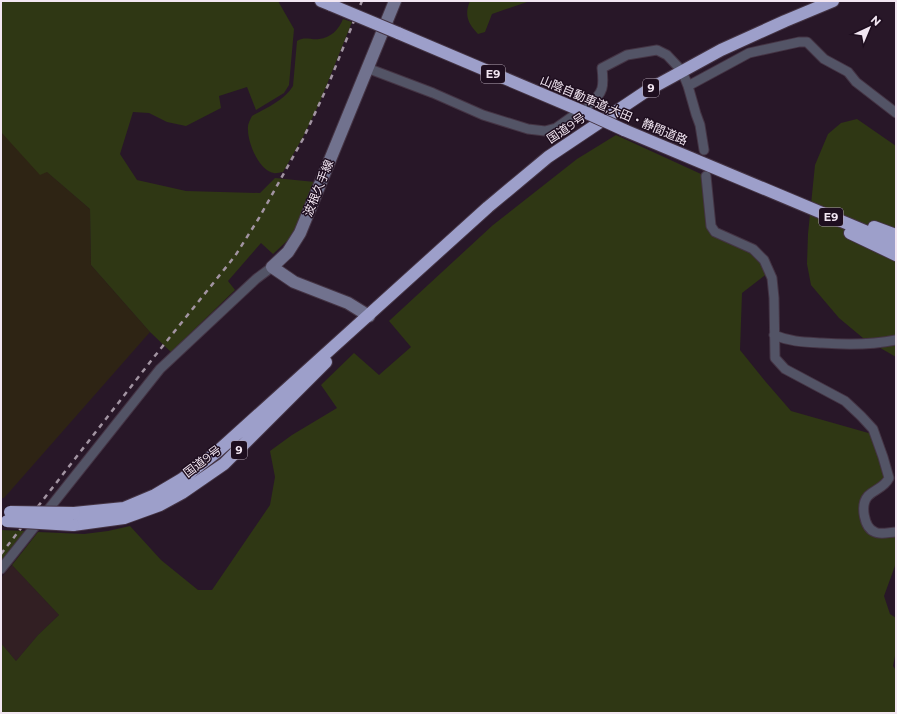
<svg xmlns="http://www.w3.org/2000/svg" width="897" height="714" viewBox="0 0 897 714" font-family="Montserrat,'Noto Sans JP',sans-serif">
  <style>
    .commercial { fill: #321f23 }
    .industrial { fill: #2e2414 }
    .green { fill: #2f3714 }
    .lines { fill: none; stroke-linecap: round; stroke-linejoin: round }
    .street-casing { stroke: #443444; stroke-width: 11 }
    .secondary-casing { stroke: #443444; stroke-width: 14 }
    .highway-casing { stroke: #443444; stroke-width: 14 }
    .street { stroke: #535466; stroke-width: 9 }
    .secondary { stroke: #71728e; stroke-width: 12 }
    .highway { stroke: #9d9fca; stroke-width: 12 }
    .rail { stroke: #a294a2; stroke-width: 2.5; stroke-dasharray: 5 5; stroke-linecap: butt }
    .highway-bridge-casing { stroke: #443444; stroke-width: 14; stroke-linecap: butt }
    .highway-bridge { stroke: #9d9fca; stroke-width: 12 }
    .labels { text-anchor: middle; dominant-baseline: central; stroke-width: 3; stroke-linejoin: round; paint-order: stroke }
    .shield { fill: #1e0e1f; stroke: #b2a5b3; stroke-width: 1 }
    .shield-label { font-size: 11px; font-weight: bold; fill: #f2e6f2 }
    .street-label { font-size: 12px; fill: #f2e6f2; stroke: #1e0e1f }
  </style>
  <rect width="100%" height="100%" fill="#281728"/>
  <path class="commercial" d="M12 565 59 615 38 635 16 661 1 643V578Z"/>
  <path class="industrial" d="M1 132 90 209 91 265 150 332 4 498H1Z"/>
  <path class="green" d="M1 1H278L294 29 289 85 284 93 256 110 247 87 219 96 221 108 186 126 167 122 149 113 133 112 120 154 137 180 186 191 260 193 275 178 315 182 304 216 288 240 273 254 261 243 228 281 235 290 171 352 150 332 91 265 90 209 47 172 40 175 1 132Z
    M470 1H530L492 14 485 32 478 34C468 24 464 15 470 1Z
    M343 19 352 22 319 104 303 137 283 172C280 172 276 174 274 173 259 171 248 143 248 130 247 125 250 120 252 116 266 108 285 100 293 86L297 41C305 36 310 40 319 39 331 38 339 29 343 19Z
    M857 119 896 146V357L863 338 839 318 811 285 807 264 808 234 815 165 828 134 841 123Z
    M616 135 701 174 706 222 759 257 768 273 742 293 740 350 765 381 791 411 872 434 887 478 866 494V525L896 535V563L884 596 890 614 896 618V651L893 666 896 670V713H1V643L16 661 38 635 59 615 12 565 38 532 84 534 108 531 130 526 161 560 198 590H212L270 505 275 477 270 451 292 435 337 408 321 385 354 353 379 375 411 347 389 321 493 225 577 159Z
    M1 530 26 531 1 562Z"/>
  <g class="lines">
    <g class="street-casing">
      <path id="street" d="M367 68 433 93 483 115 528 129 545 131 556 128 573 116
        M688 86 749 53 799 42H807L824 59 848 72 856 82 896 113
        M589 104C604 93 604 86 602 68L627 55 657 50 667 55 682 71 688 86 696 114 700 125 704 150
        M706 176 711 226 715 232 753 249 764 260 772 278 774 298 775 358 785 369 845 401 861 416 873 429 883 457 889 478C884 488 875 489 868 496 860 505 864 528 875 532 880 535 890 532 896 532
        M774 335C791 342 804 342 822 343 848 345 871 345 896 340
        M1 569 160 369 256 279 272 267"/>
    </g>
    <g class="secondary-casing">
      <path id="secondary" d="M369 316 348 303 294 282 272 267 288 252 300 233 395 1"/>
    </g>
    <g class="highway-casing">
      <path id="highway" d="M321 1 331 5
        M398 33 589 114
        M624 130 896 244
        M874 227 896 235
        M850 233 896 255
        M74 513 124 508 155 495 182 479 218 451 488 207 548 157 648 90 721 50 785 21 833 1
        M73 525 124 518 160 505 182 493 224 464 326 362"/>
    </g>
    <use href="#street" class="street"/>
    <use href="#secondary" class="secondary"/>
    <use href="#highway" class="highway"/>
    <path class="rail" d="M1 554 154 357 235 256 259 218 303 139 329 83 362 1"/>
    <g class="highway-bridge-casing">
      <path id="highway-bridge" d="M331 5 398 33
        M589 114 624 130
        M10 512 74 513
        M7 521 73 525"/>
    </g>
    <use href="#highway-bridge" class="highway-bridge"/>
  </g>
  <g class="labels">
    <g class="shield">
      <rect x="481" y="65" width="24" height="18" rx="3"/>
      <rect x="643" y="79" width="16" height="18" rx="3"/>
      <rect x="819" y="208" width="24" height="18" rx="3"/>
      <rect x="231" y="441" width="16" height="18" rx="3"/>
    </g>
    <g class="shield-label">
      <text x="493" y="74">E9</text>
      <text x="651" y="88">9</text>
      <text x="831" y="217">E9</text>
      <text x="239" y="450">9</text>
    </g>
    <g class="street-label">
      <text transform="translate(614 110) rotate(23)">山陰自動車道;大田・静間道路</text>
      <text transform="translate(566 128) rotate(-34)">国道9号</text>
      <text transform="translate(318 188) rotate(-68)">波根久手線</text>
      <text transform="translate(202 461) rotate(-37)">国道9号</text>
    </g>
  </g>
  <rect width="897" height="714" fill="none" stroke="#f2e6f2" stroke-width="4"/>
  <g transform="translate(869 28) rotate(44)" stroke="#1e0e1f" stroke-width="3" paint-order="stroke">
  <path d="M0-3L7 15L0 10L-7 15Z" fill="#f2e6f2"/>
  <text y="-6" font-size="11" font-weight="bold" text-anchor="middle" fill="#f2e6f2">N</text>
  </g>
</svg>
